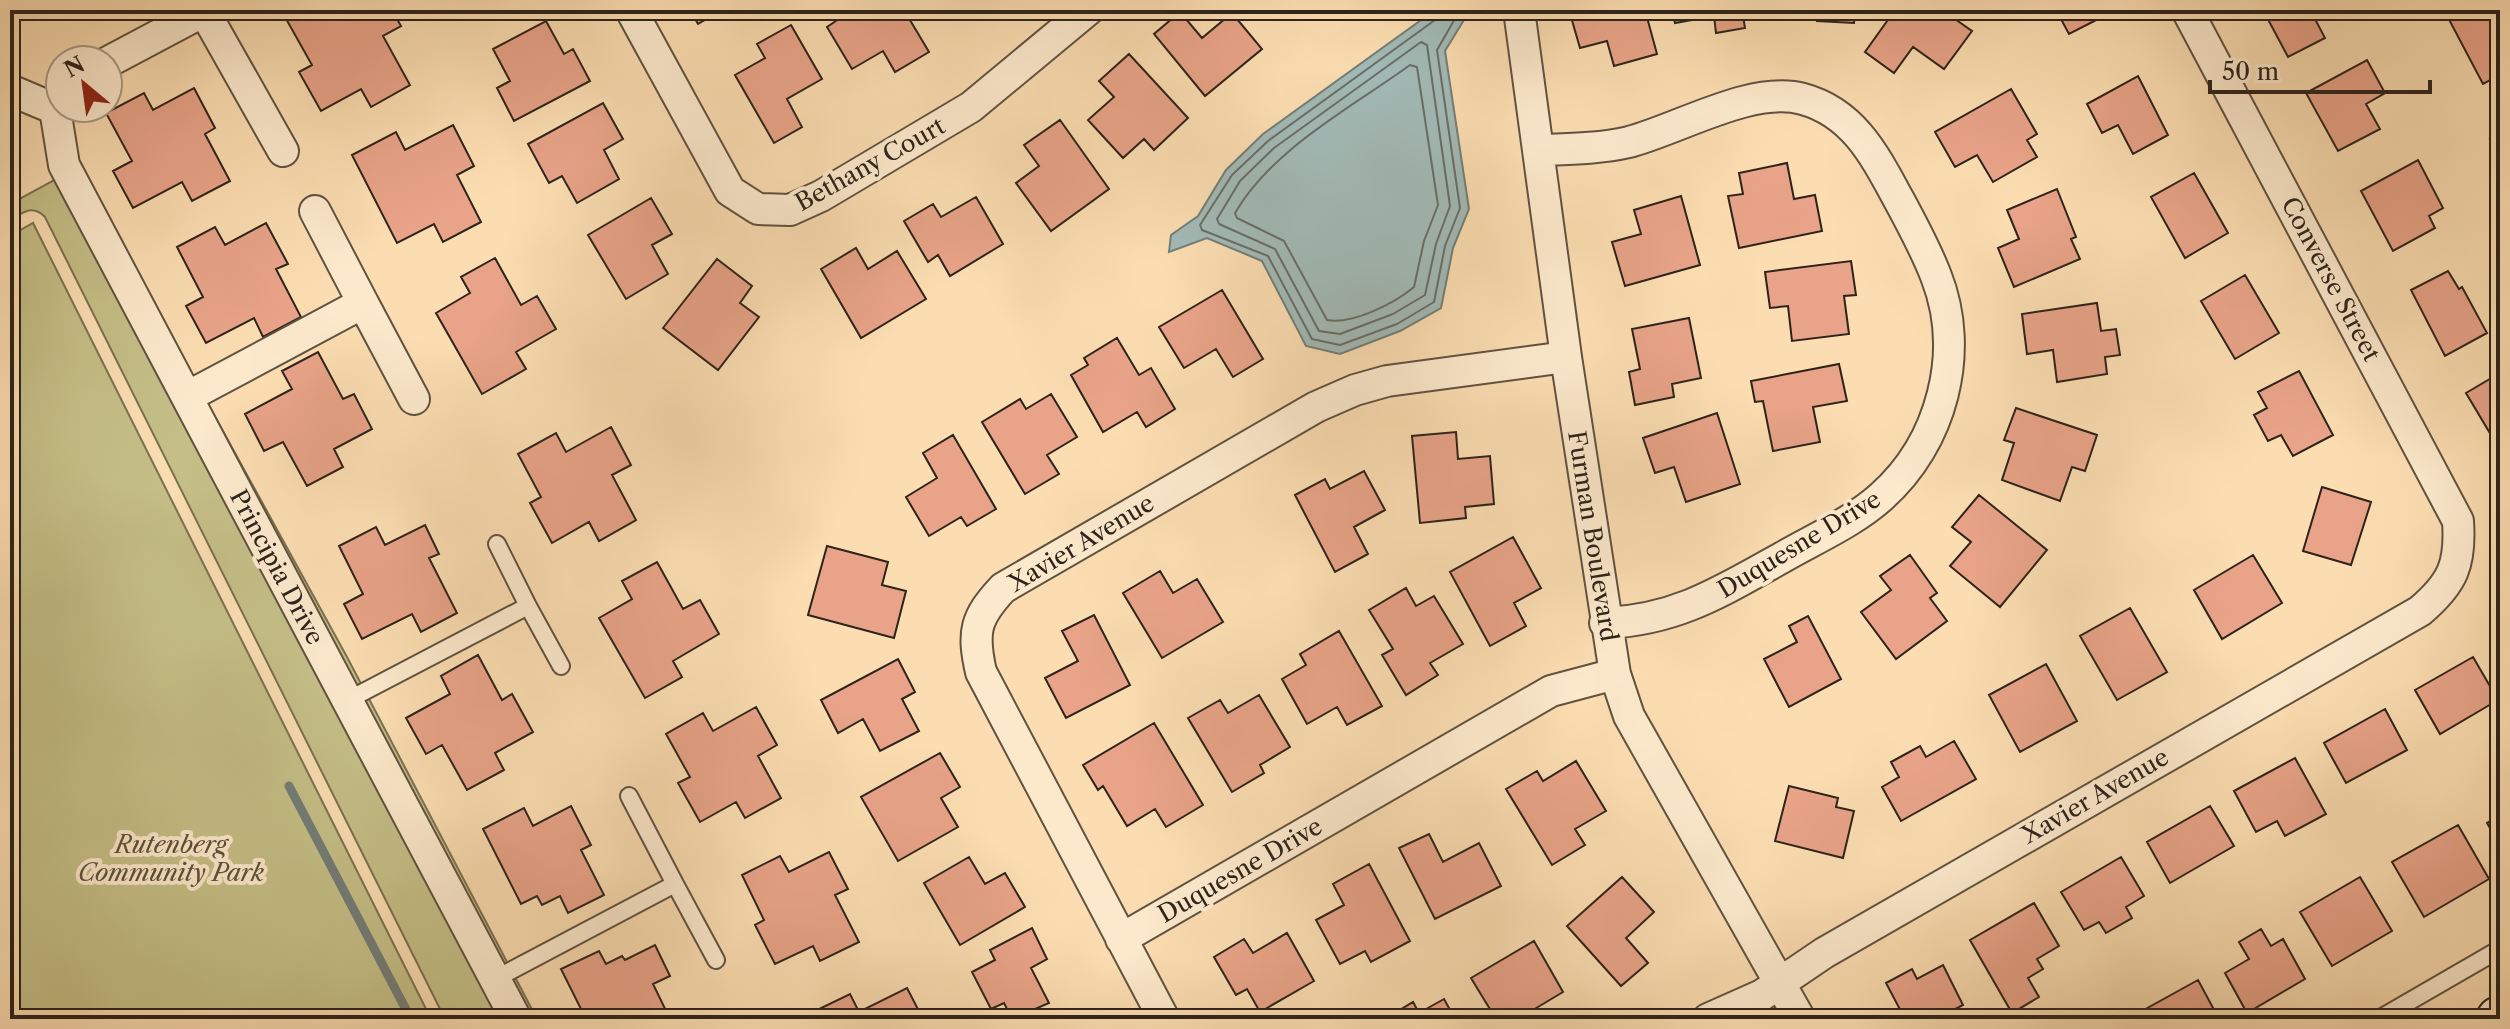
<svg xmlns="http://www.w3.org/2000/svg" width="2510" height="1029" viewBox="0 0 2510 1029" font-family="'Libre Caslon Text',serif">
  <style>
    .green { fill: #c5bf87; stroke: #797151; stroke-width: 2 }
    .water { fill: #a2bab6; stroke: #737e78; stroke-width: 2 }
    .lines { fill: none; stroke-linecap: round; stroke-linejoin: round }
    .shore { stroke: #686e68; stroke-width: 2 }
    .stream { stroke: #737e78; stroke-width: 9 }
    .building { fill: #e8a388; stroke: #2d231b; stroke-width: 2 }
    .service-casing { stroke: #605240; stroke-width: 20 }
    .minor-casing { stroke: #605240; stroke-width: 34 }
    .secondary-casing { stroke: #2d231b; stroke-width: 48 }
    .service { stroke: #fce9cc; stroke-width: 16 }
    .minor { stroke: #fce9cc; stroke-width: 30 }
    .secondary { stroke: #fce9cc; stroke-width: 44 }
    .labels { text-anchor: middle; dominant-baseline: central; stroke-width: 8; stroke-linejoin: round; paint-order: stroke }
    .street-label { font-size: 24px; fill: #2d231b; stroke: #fce9cc }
    .park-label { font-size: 24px; font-style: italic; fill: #5b523b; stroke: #fce9cc }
  </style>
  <rect width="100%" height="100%" fill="#fbddb1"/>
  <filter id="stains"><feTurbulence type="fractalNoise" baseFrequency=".0025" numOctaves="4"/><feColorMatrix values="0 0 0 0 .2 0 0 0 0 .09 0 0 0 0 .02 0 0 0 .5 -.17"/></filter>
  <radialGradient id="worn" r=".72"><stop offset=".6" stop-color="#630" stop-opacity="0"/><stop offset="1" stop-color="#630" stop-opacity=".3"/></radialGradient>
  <path class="green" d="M78 167 347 657 537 1019H445L45 217C33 204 24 212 10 220V204Z
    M33 223 431 1019H10V236Z"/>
  <path class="water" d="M1435 10H1470L1445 51 1469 209 1453 248 1441 308 1400 331 1340 354 1306 346 1262 261 1207 238 1169 252 1171 235 1198 216 1226 170 1263 134Z"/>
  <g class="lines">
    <path class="shore" d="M1439 10 1435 20 1268 141 1232 175 1200 225 1202 230 1268 256 1312 339 1340 345 1397 324 1434 302 1445 246 1460 208 1437 50 1460 10
      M1421 42 1427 45 1450 206 1436 244 1425 295 1393 314 1340 334 1319 331 1275 249 1219 224 1217 219 1240 181 1274 148Z
      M1410 65 1417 67 1438 205 1424 241 1414 287C1395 303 1352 325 1327 320L1284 241 1237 218 1235 213C1273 148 1351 108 1410 65Z"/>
    <path class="stream" d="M289 786 411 1019"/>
  </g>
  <path class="building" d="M299 10H329L332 16 344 10H392L401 26 383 36 410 85 371 107 361 89 321 111 299 72 312 65 285 17Z
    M690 10H722L698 24Z
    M852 10H904L929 52 895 72 883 51 852 69 827 27Z
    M1569 10H1645L1657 54 1614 66 1607 41 1580 48Z
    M1672 10H1742L1745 28 1716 33 1714 16 1675 23Z
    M1818 10H1856L1854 23 1817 21Z
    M1895 10H1942L1972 31 1944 69 1913 47 1894 73 1865 52Z
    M2056 10H2103L2106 15 2069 34Z
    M2263 10H2331L2332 11 2315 19 2325 38 2288 57Z
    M2444 10H2493L2500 23V75L2483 84Z
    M1180 12 1202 38 1232 13 1262 49 1205 96 1154 34Z
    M546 21 564 54 573 49 590 81 514 121 497 88 510 81 493 49Z
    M791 25 822 79 787 99 802 127 774 143 735 75 765 58 757 44Z
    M1129 54 1188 118 1154 150 1144 139 1123 158 1088 120 1114 97 1099 81Z
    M2367 60 2385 93 2366 104 2380 129 2338 151 2306 93Z
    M2138 76 2168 135 2133 154 2118 125 2102 133 2087 104Z
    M194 88 215 128 205 134 230 181 192 201 182 182 133 208 113 171 132 161 106 113 144 93 153 110Z
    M2011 89 2037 134 2027 140 2037 157 1993 182 1977 155 1955 167 1935 132Z
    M603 103 623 139 604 150 619 179 577 203 562 176 549 183 528 144Z
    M1060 120 1109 189 1051 231 1016 183 1039 166 1024 145Z
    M453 125 474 166 457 175 481 222 443 242 434 224 397 243 352 155 396 132 405 150Z
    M2500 134V157L2490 139Z
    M2418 160 2443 208 2429 216 2435 228 2393 251 2361 191Z
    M1787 163 1794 199 1815 195 1822 231 1739 248 1728 196 1743 194 1739 173Z
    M2194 173 2228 233 2185 258 2151 197Z
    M2057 189 2076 237 2071 239 2080 259 2014 287 1998 248 2019 239 2007 210Z
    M1681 196 1700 265 1625 286 1612 242 1641 234 1634 210Z
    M976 197 1003 244 950 276 938 255 928 262 904 221 933 204 941 217Z
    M651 198 672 234 652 245 668 274 626 299 588 235Z
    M266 223 288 264 276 269 301 317 263 337 254 318 206 343 186 306 203 297 177 247 215 227 225 245Z
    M856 248 868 269 897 251 926 299 861 338 821 269Z
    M495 258 521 305 537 296 556 329 516 352 526 369 482 394 436 313 470 293 461 277Z
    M717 259 752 286 740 303 759 317 718 370 663 328Z
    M1851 261 1856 295 1844 296 1849 334 1792 341 1788 306 1770 308 1765 272Z
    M2448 271 2459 289 2462 287 2487 333 2445 356 2411 290Z
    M2245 275 2279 333 2235 359 2201 301Z
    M1222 290 1263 359 1233 377 1216 349 1184 368 1159 327Z
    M2097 303 2101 331 2116 329 2120 355 2105 357 2107 374 2057 382 2053 350 2027 354 2022 314Z
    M1689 318 1701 378 1672 384 1674 397 1635 405 1629 372 1640 369 1632 329Z
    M1117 338 1139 375 1151 368 1175 409 1146 427 1137 412 1103 432 1071 375 1088 365 1084 358Z
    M318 352 343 399 354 394 372 429 334 449 343 467 307 486 283 442 264 451 245 414 292 389 282 371Z
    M1839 364 1847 401 1813 407 1820 442 1773 451 1763 401 1755 402 1751 381Z
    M2299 371 2333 435 2293 456 2281 435 2268 441 2254 415 2267 408 2258 392Z
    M2500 373V450L2466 393Z
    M1051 394 1077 437 1047 455 1059 474 1025 494 982 422 1020 399 1026 409Z
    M2016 408 2097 435 2085 471 2072 467 2060 501 2002 480 2014 443 2004 440Z
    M1717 413 1740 484 1686 502 1674 467 1655 473 1643 438Z
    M611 427 631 465 612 475 636 520 599 541 589 522 552 543 530 503 541 497 518 454 556 433 566 452Z
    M1456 432 1458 459 1490 456 1494 504 1465 507 1466 518 1420 523 1412 436Z
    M953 435 996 509 967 526 961 517 929 536 906 497 937 478 923 453Z
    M1364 471 1385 510 1354 527 1368 554 1335 572 1295 495 1325 479 1330 489Z
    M2322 487 2371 502 2351 565 2303 551Z
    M1979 495 2047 550 2000 607 1950 566 1971 542 1952 527Z
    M425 525 439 554 429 558 457 613 421 632 412 614 362 639 344 604 363 594 339 546 376 527 385 545Z
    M1513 537 1541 588 1514 603 1526 626 1490 646 1450 572Z
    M827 546 888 562 882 585 906 591 894 638 808 615Z
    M1910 555 1937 593 1930 598 1947 621 1896 659 1861 612 1891 590 1880 576Z
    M2253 555 2282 603 2222 639 2194 590Z
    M657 562 683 609 700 600 719 634 673 661 682 677 645 698 599 618 632 599 622 581Z
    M1160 571 1173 593 1197 579 1223 622 1162 658 1123 593Z
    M1406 588 1416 606 1434 596 1463 644 1430 663 1438 675 1406 695 1382 655 1393 649 1369 610Z
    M2130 608 2167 672 2117 700 2080 636Z
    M1094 615 1130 685 1066 718 1045 678 1078 661 1062 631Z
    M1808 616 1841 679 1789 707 1764 659 1797 642 1789 626Z
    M1339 631 1382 706 1347 725 1337 707 1307 724 1282 679 1306 665 1300 654Z
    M478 655 502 700 512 694 533 732 495 753 504 770 467 790 442 745 426 754 406 718 450 694 441 676Z
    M2473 657 2498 700 2440 734 2415 690Z
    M898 659 915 692 902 699 919 731 880 751 863 719 838 733 821 700Z
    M2046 664 2077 721 2020 752 1989 695Z
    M1259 695 1290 747 1260 765 1264 773 1232 792 1188 718 1220 700 1228 713Z
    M756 707 777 745 758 756 781 798 745 818 736 802 700 822 678 783 690 777 666 734 703 713 713 731Z
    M2385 709 2407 750 2346 783 2324 743Z
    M1154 723 1203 805 1166 827 1155 809 1127 826 1103 786 1098 790 1083 765Z
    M1954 741 1976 779 1901 821 1882 787 1899 777 1891 762 1920 746 1926 757Z
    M940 753 960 787 941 798 958 827 898 861 861 797Z
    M2295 758 2326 814 2285 836 2277 821 2256 832 2234 791Z
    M1576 761 1606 811 1575 829 1585 845 1552 865 1506 789 1537 771 1543 781Z
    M1789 786 1838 798 1836 807 1854 811 1843 858 1775 841Z
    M571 806 591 845 581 850 604 895 568 913 560 896 542 905 537 896 521 904 483 829 524 808 533 826Z
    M2210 806 2234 846 2170 883 2147 842Z
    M2500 816V846L2487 823Z
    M2458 825 2489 879 2424 917 2392 862Z
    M1429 834 1443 862 1479 843 1501 886 1435 919 1399 848Z
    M829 852 848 889 835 895 859 942 820 961 813 946 775 964 755 925 764 920 742 875 780 856 789 872Z
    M969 857 985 884 1005 873 1025 907 960 945 924 883Z
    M2121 857 2144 896 2126 907 2132 918 2106 933 2099 922 2084 930 2061 892Z
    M1369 864 1410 941 1371 962 1365 951 1340 964 1316 920 1344 905 1333 884Z
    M1622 877 1654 912 1626 938 1648 963 1621 986 1567 926Z
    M2360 877 2392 931 2332 966 2300 912Z
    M2034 903 2059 946 2037 959 2043 969 2028 978 2039 997 2012 1013 1970 940Z
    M1032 928 1047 959 1031 968 1049 1003 1012 1019 1004 1003 991 1009 972 972 995 960 990 950Z
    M2261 929 2271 946 2283 939 2305 979 2247 1013 2225 973 2249 959 2239 942Z
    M1287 933 1314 981 1260 1012 1247 989 1236 995 1214 957 1244 939 1253 953Z
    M1534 941 1563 992 1533 1010 1539 1019H1496L1471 978Z
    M655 945 670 976 653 984 670 1019H581L585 1017 561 969 599 951 606 964 622 956 625 960Z
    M1943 965 1963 1005 1936 1019H1905L1886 983 1912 969 1917 979Z
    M2198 980 2219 1019H2134L2133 1016Z
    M907 988 923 1019H817L813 1012 850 994 859 1012Z
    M1444 999 1455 1019H1385L1413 1002 1419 1013Z"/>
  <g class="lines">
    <g class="service-casing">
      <path id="service" d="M528 606 561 666
        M348 700 528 606 497 544
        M675 884 716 960
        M495 979 675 884 629 796
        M2379 1019 2500 949"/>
    </g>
    <g class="minor-casing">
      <path id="minor" d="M631 10 730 191 758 209 790 210 821 196 971 107 1088 10
        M1519 10 1566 357 1615 674 1629 716 1800 1019
        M204 11 283 151
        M108 62 206 10
        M10 90 55 109
        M55 109 64 165 516 1019
        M1539 150C1568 149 1599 149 1629 142 1679 129 1752 85 1803 99 1854 113 1875 156 1899 200 1912 224 1926 250 1936 276 1966 352 1942 443 1881 497 1853 522 1816 538 1783 557 1722 591 1677 620 1605 623
        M363 303 414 399
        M187 397 363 303 315 211
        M1121 939 1551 691 1615 674
        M1164 1019 981 672C972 632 975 618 1003 588L1316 407 1355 390 1387 381 1566 357
        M1708 1019 1762 995 1824 953 2420 611C2453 583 2461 564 2458 521L2187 10"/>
    </g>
    <g class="secondary-casing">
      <path id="secondary" d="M2499 1019H2500"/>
    </g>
    <use href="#service" class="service"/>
    <use href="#minor" class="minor"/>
    <use href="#secondary" class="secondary"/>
  </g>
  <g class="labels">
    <g class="street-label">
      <text transform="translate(870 164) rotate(-29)">Bethany Court</text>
      <text transform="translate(2331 279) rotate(62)">Converse Street</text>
      <text transform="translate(1593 536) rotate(81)">Furman Boulevard</text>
      <text transform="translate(1081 543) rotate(-31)">Xavier Avenue</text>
      <text transform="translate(1799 544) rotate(-31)">Duquesne Drive</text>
      <text transform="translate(277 567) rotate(62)">Principia Drive</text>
      <text transform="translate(2095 796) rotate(-30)">Xavier Avenue</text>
      <text transform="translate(1240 870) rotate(-30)">Duquesne Drive</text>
    </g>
    <g class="park-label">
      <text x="171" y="844">Rutenberg<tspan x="171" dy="28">Community Park</tspan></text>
    </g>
  </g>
  <rect width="2510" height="1029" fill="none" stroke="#fbddb1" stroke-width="40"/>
  <rect x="12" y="12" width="2486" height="1005" fill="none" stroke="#2d231b" stroke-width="4"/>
  <rect x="20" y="20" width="2470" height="989" fill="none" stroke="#2d231b" stroke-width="2"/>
  <g transform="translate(84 84) rotate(331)"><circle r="38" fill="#fce9cc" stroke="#a99a85" stroke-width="2"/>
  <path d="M0-6L14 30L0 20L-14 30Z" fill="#8f2418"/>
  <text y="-12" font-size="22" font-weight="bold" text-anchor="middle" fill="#2d231b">N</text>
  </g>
  <path d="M2210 80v12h220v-12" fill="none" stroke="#2d231b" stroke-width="4"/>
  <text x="2222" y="80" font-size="24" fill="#2d231b" stroke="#fce9cc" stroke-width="6" paint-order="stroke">50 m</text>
  <rect width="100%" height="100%" filter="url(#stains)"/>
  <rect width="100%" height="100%" fill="url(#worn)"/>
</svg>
